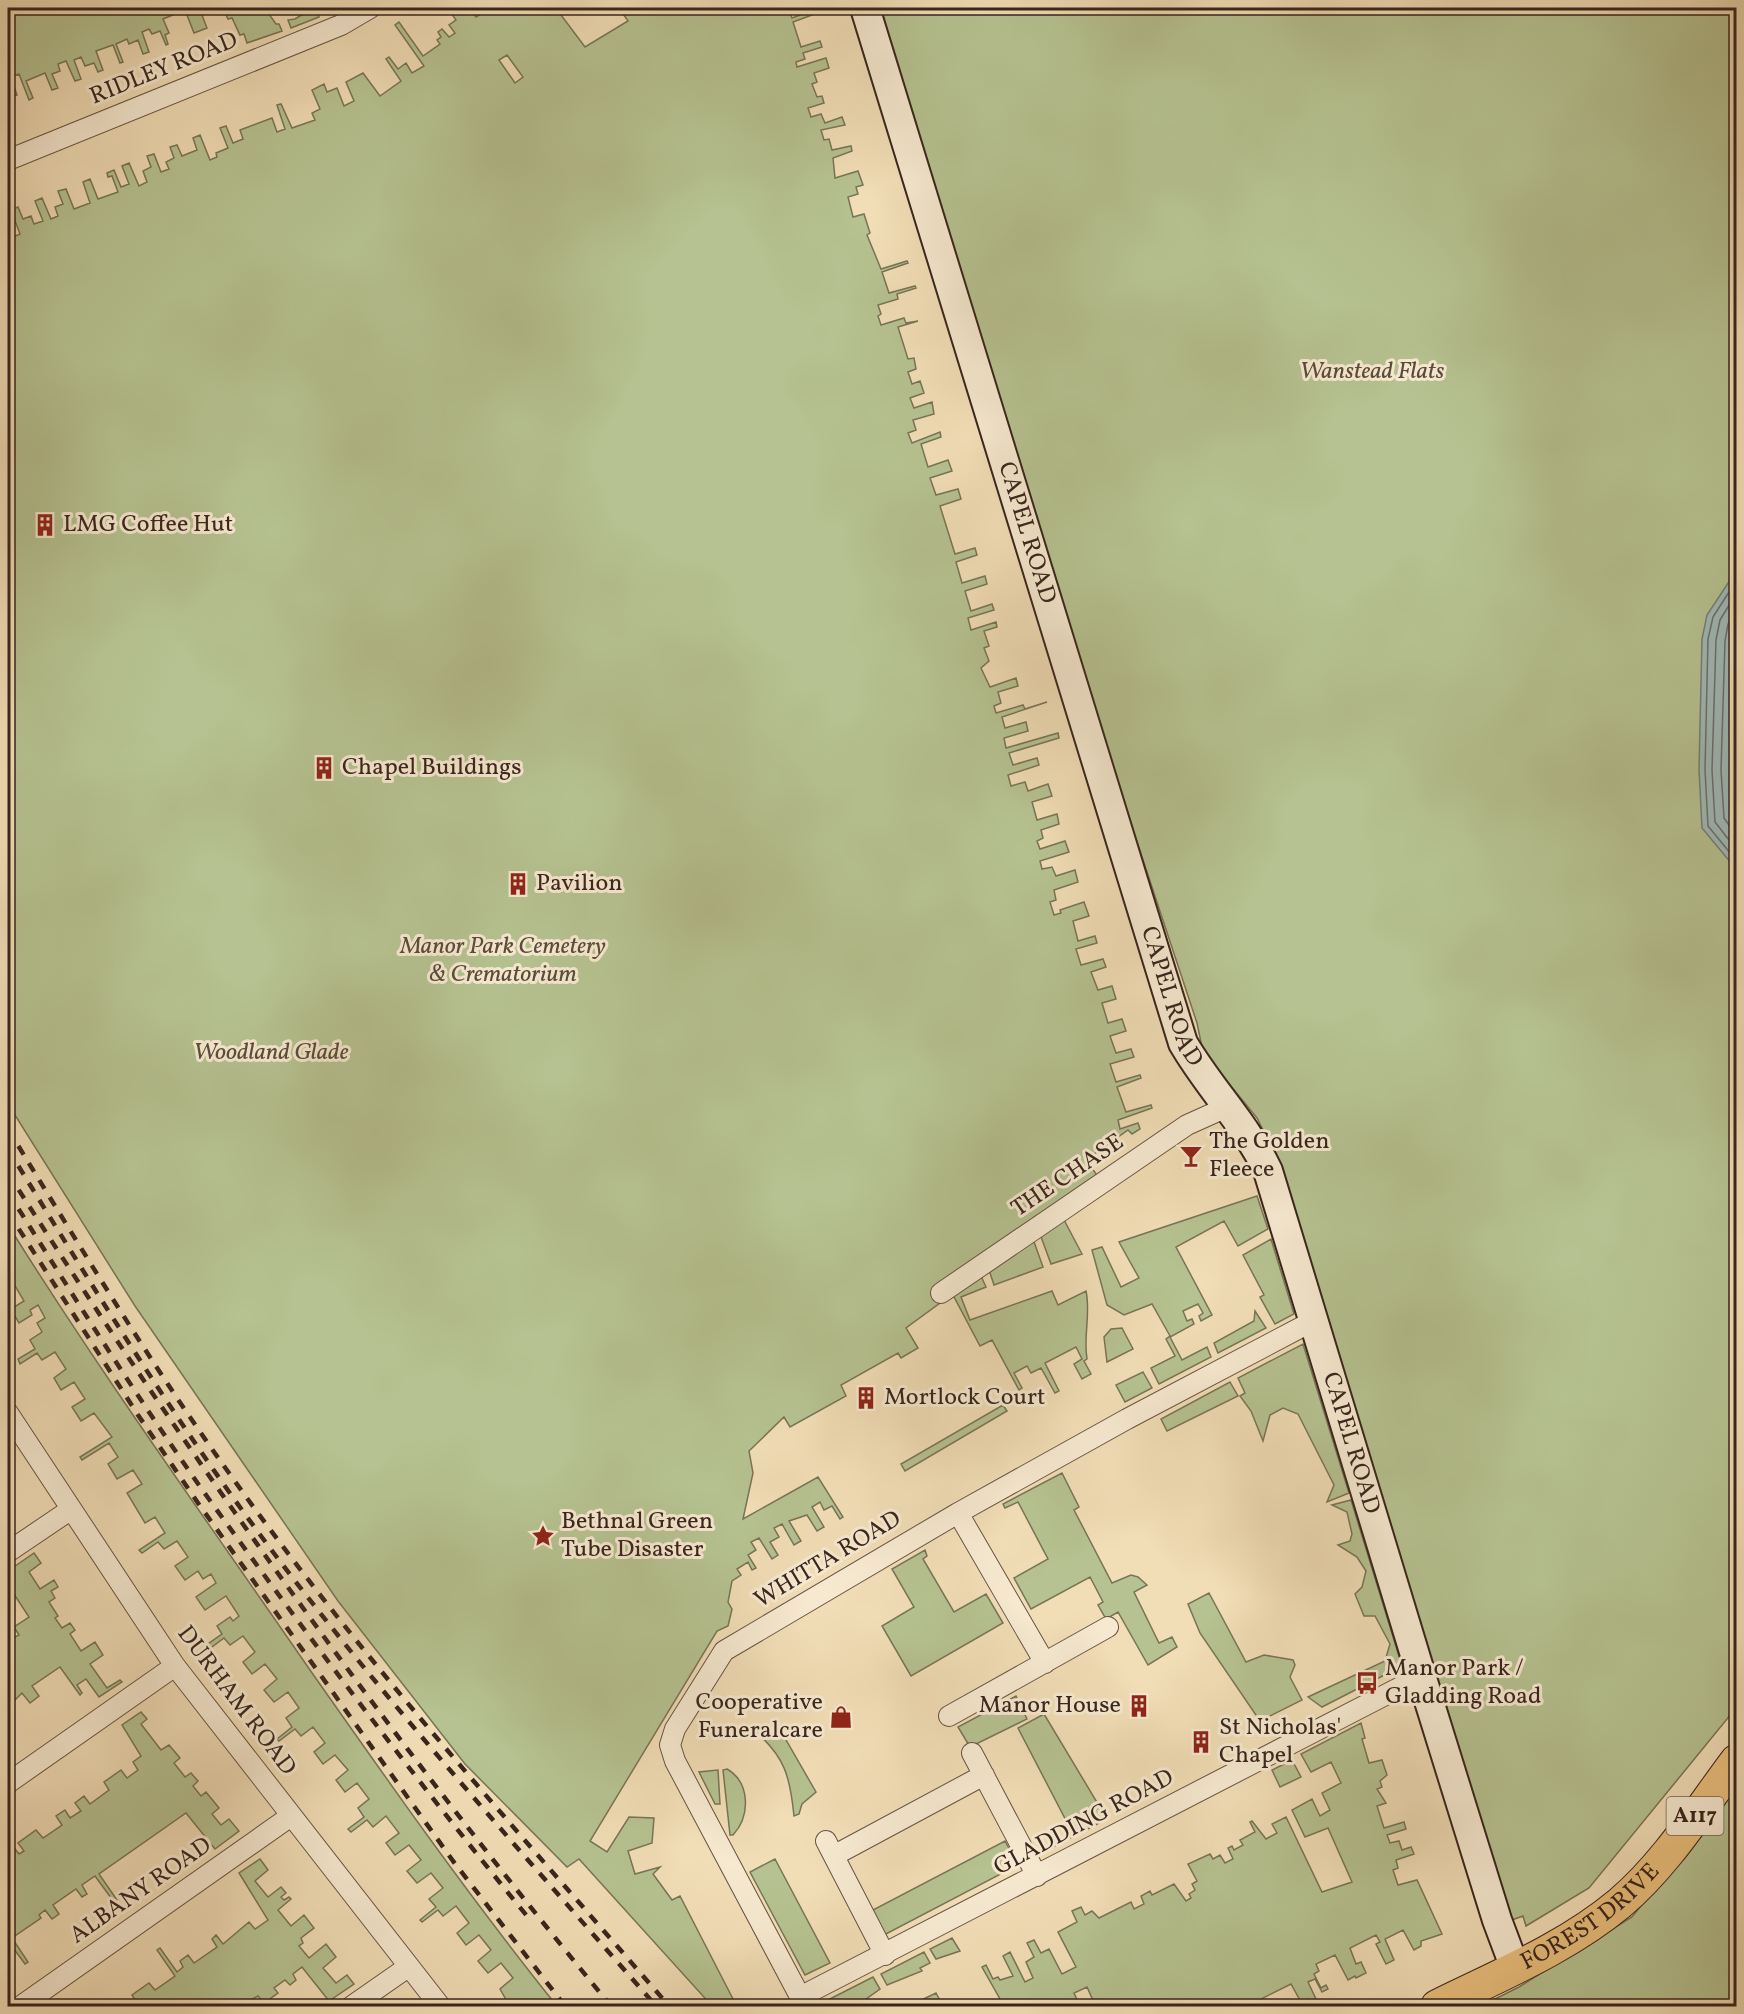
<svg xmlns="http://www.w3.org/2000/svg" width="1744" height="2014" viewBox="0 0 1744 2014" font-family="Vollkorn,serif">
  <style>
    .green { fill: #b6c291; stroke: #787457; stroke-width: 1.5; fill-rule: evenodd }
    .water { fill: #9fb9b8; stroke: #767e7a; stroke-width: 1.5 }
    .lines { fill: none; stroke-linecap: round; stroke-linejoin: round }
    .shore { stroke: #6c6f6a; stroke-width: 1.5 }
    .street-casing { stroke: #675343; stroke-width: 22 }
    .secondary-casing { stroke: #39251d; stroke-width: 32 }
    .primary-casing { stroke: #39251d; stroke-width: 34 }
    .street { stroke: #f6e9d0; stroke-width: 20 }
    .secondary { stroke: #f6e9d0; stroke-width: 28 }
    .primary { stroke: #e8be7b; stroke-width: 32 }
    .rail { stroke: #39251d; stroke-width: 4.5; stroke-dasharray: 10 10; stroke-linecap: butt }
    .labels { text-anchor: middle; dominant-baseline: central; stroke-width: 6; stroke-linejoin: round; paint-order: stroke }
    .shield { fill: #f6e9d0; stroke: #726053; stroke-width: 1.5 }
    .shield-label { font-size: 22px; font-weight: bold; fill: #39251d }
    .street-label { font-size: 24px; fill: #39251d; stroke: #f6e9d0 }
    .park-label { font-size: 24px; font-style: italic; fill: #584c3a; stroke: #f6e9d0 }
    .poi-label { font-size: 24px; fill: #39251d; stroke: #f6e9d0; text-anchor: start }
  </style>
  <rect width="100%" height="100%" fill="#f1ddb6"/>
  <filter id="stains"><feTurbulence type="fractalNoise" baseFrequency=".00333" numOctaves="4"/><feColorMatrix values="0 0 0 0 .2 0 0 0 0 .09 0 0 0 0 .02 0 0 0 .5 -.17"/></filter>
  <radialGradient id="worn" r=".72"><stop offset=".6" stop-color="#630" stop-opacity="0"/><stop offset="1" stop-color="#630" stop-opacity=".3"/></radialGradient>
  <path class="green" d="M8 8H207L200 10 207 28 194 33 185 10 163 19 169 33 165 35 168 44 166 45 160 31 152 34 149 29 142 32 149 52 143 54 138 40 129 44 127 39 116 44 123 62 120 63 113 45 96 51 103 70 98 72 94 63 85 66 81 57 74 60 81 79 75 81 66 61 58 64 60 71 52 74 58 88 52 90 45 73 26 81 33 98 29 100 19 74 11 77 17 95 9 98 12 106 8 108Z
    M223 8H250L253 11 258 8H269L266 10 276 24H279L282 31 247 43 244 34 240 35 232 18 228 19Z
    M313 8H317L319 17 291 28 288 20 295 19Z
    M459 8 464 15 471 10 476 17 483 13 479 8 486 10 490 8H559L561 15 585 47 628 21 619 8H788L792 18 811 11 812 15 793 22 801 47 820 41 822 47 803 53 805 59 796 62 797 67 826 58 829 68 814 73 817 82 812 84 817 97 822 96 824 103 808 108 811 117 821 114 825 123 842 117 845 125 821 130 824 140 829 139 832 150 851 146 852 151 833 158 835 178 858 171 863 185 856 187 858 194 848 197 853 217 864 214 870 233 867 235 881 269 907 261 908 263 882 272 889 293 915 286 916 288 897 294 898 299 878 305 881 314 878 316 881 325 904 318 906 323 918 321 898 327 908 359 914 358 916 369 908 372 912 384 920 381 924 393 910 398 914 408 932 402 934 414 913 420 916 430 908 433 912 443 940 432 941 437 921 444 928 467 948 460 952 471 930 478 936 495 958 489 961 499 940 506 955 554 975 548 977 555 956 562 962 583 985 576 987 584 965 591 971 611 992 604 994 610 968 618 971 630 996 622 997 627 984 631 989 646 984 648 989 661 981 668 990 687 1016 678 1018 686 998 692 1001 703 994 706 996 713 1023 705 1025 709 1047 702 1002 717 1005 728 1026 722 1028 731 1004 738 1006 748 1058 733 1059 738 1009 753 1013 765 1037 758 1039 765 1008 775 1011 786 1025 782 1028 791 1048 784 1052 796 1032 802 1037 820 1057 814 1059 824 1041 830 1043 838 1037 841 1040 849 1065 841 1069 852 1040 861 1042 869 1052 867 1056 876 1075 870 1078 882 1054 890 1056 900 1050 902 1054 915 1061 913 1060 910 1084 902 1089 916 1073 921 1078 941 1095 936 1097 943 1076 949 1081 965 1103 959 1106 967 1091 972 1098 990 1112 986 1116 999 1102 1003 1108 1023 1122 1019 1126 1031 1110 1036 1116 1053 1131 1049 1134 1057 1110 1064 1116 1082 1140 1075 1141 1078 1117 1087 1126 1112 1151 1105 1152 1108 1118 1120 1120 1129 1138 1123 1140 1129 1132 1134 1128 1130 1086 1160 1099 1178 932 1289 940 1303 906 1328 918 1348 901 1358 898 1353 841 1385 846 1396 790 1427 784 1417 749 1451 753 1473 743 1519 818 1477 843 1517 840 1519 832 1506 824 1510 820 1502 812 1507 824 1527 817 1531 807 1515 789 1521 801 1541 794 1545 782 1524 774 1528 779 1537 770 1542 778 1555 772 1559 759 1538 751 1542 756 1550 748 1555 756 1568 752 1570 748 1562 737 1569 741 1575 732 1581 728 1602 732 1609 728 1626 717 1631 590 1841 607 1852 629 1817 654 1818 652 1843 628 1851 635 1874 660 1867 653 1874 672 1900 680 1896 733 1999 712 2006 579 1859 567 1867 465 1764 338 1601 135 1306 8 1104V227L13 237 20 234 11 210 18 207 23 219 31 216 34 224 43 221 35 201 42 198 51 219 58 216 55 207 63 204 58 191 66 189 74 209 90 203 83 182 90 179 98 199 118 192 112 176 108 177 107 173 114 170 121 187 129 184 122 166 129 163 139 186 147 182 143 171 151 167 147 156 154 154 161 172 169 169 166 162 174 158 170 147 177 145 182 156 197 150 193 138 200 135 210 160 217 157 216 153 228 148 220 128 226 126 233 143 243 139 240 130 272 118 277 132 285 129 277 105 281 104 292 128 315 120 312 113 320 109 312 90 324 84 327 92 337 88 344 106 354 101 346 82 363 73 380 96 401 81 386 59 389 57 398 69 406 63 412 73 424 66 395 25 399 22 423 56 440 44 437 40 441 37 438 32 442 29 449 37 455 33 449 25 456 20 451 13ZM507 55 523 77 515 83 499 60Z
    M878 8H1736V1708L1589 1888 1526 1926 1523 1916 1509 1921 1270 1144 1257 1118 1203 1052 1197 1023 1095 715Z
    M1257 1196 1268 1229 1238 1246 1224 1221 1176 1247 1212 1315 1201 1321 1199 1316 1203 1313 1198 1304 1183 1311 1187 1321 1192 1319 1194 1324 1170 1337 1182 1360 1207 1347 1211 1357 1159 1384 1151 1368 1175 1356 1166 1339 1170 1336 1152 1304 1124 1315 1107 1305 1092 1250 1102 1247 1121 1287 1139 1278 1119 1242Z
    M1063 1218 1082 1254 1051 1264 1040 1234Z
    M8 1225C103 1377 208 1522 310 1670 390 1784 470 1898 557 2006H516L512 2003 509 2005 500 1989 513 1978 501 1963 488 1973 478 1961 491 1950 479 1935 466 1945 457 1933 469 1923 456 1906 443 1916 438 1910 422 1922 420 1920 436 1907 429 1899 443 1888 431 1873 417 1883 407 1871 421 1860 409 1845 395 1855 386 1843 399 1833 386 1816 373 1827 367 1820 351 1832 348 1829 364 1817 358 1808 369 1799 357 1783 345 1792 336 1780 348 1770 335 1755 323 1764 314 1752 325 1743 313 1727 301 1736 295 1729 279 1741 277 1739 292 1727 286 1718 299 1708 288 1692 274 1702 264 1690 277 1679 265 1664 252 1674 243 1662 255 1652 243 1636 230 1645 224 1638 208 1650 205 1646 222 1634 217 1626 230 1617 233 1621 239 1616 226 1596 205 1610 196 1597 216 1583 211 1574 203 1579 198 1571 185 1580 175 1566 188 1557 177 1541 164 1549 158 1542 142 1553 139 1550 165 1533 155 1517 145 1523 127 1493 142 1484 133 1470 117 1479 108 1464 118 1457 109 1443 82 1460 80 1457 112 1437 94 1413 81 1421 72 1407 85 1399 74 1382 61 1390 54 1378 66 1369 55 1352 42 1360 37 1353 20 1364 18 1359 35 1349 30 1340 42 1332 37 1323 45 1318 38 1305 30 1310 32 1315 19 1323 11 1309 24 1301 14 1284 8 1288Z
    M1033 1239 1043 1267 994 1285 989 1270Z
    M1271 1239 1294 1314 1275 1324 1260 1297 1264 1295 1243 1255Z
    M981 1276 986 1287 961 1297 970 1320 1052 1291 1058 1305 1086 1291C1091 1314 1083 1336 1087 1359L1084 1361 1091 1374 1082 1379 1074 1364 1082 1359 1076 1347 1045 1363 1059 1391 1055 1393 1041 1368 1031 1373 1027 1366 1014 1373 1022 1388 1019 1390 992 1340 980 1346 953 1295Z
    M1255 1311 1266 1328 1218 1353 1214 1343 1254 1321Z
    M1122 1328 1133 1349 1107 1362 1104 1337 1111 1329Z
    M1303 1344 1349 1493 1327 1502 1334 1485 1298 1414 1283 1408 1270 1415 1263 1441 1251 1411 1240 1396 1245 1393 1238 1378Z
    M1143 1372 1152 1388 1125 1402 1116 1385Z
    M1230 1382 1238 1396 1167 1431 1161 1419Z
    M1003 1405 1007 1411 905 1471 901 1464Z
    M1062 1473 1079 1507 1074 1510 1112 1583 1131 1575 1138 1577 1147 1585 1134 1592 1159 1643 1172 1637 1177 1647 1148 1665 1118 1612 1106 1619 1098 1605 1103 1602 1090 1577 1031 1609 1014 1578 1048 1559 1018 1502 1005 1508 1003 1504Z
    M1351 1500 1402 1666 1322 1707 1308 1697 1385 1661 1390 1644 1375 1616H1364L1355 1594 1362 1587 1366 1571 1357 1557 1338 1545 1350 1541 1352 1534 1347 1512 1332 1505Z
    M925 1550 927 1556 923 1559 954 1612 986 1594 1003 1623 911 1676 882 1626 914 1607 892 1569Z
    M34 1553 41 1563 29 1572 40 1589 54 1580 58 1587 51 1591 55 1598 49 1602 58 1616 55 1618 62 1628 70 1623 75 1630 70 1634 81 1651 95 1642 103 1655 90 1664 107 1688 120 1680 122 1682 99 1697 86 1679 77 1685 82 1693 80 1695 60 1667 32 1686 39 1696 30 1703 22 1693 8 1707V1631L10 1630 15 1637 19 1635 14 1627 29 1617 10 1588 8 1571Z
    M1209 1593 1246 1662 1264 1655 1293 1660 1295 1665 1290 1677 1302 1700 1260 1721 1200 1633 1188 1604Z
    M1016 1696 1027 1719 970 1747 958 1727Z
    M141 1712 147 1719 141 1724 161 1750 169 1745 180 1758 174 1763 185 1777 191 1773 198 1781 193 1786 201 1796 206 1792 219 1808 212 1814 221 1825 229 1819 239 1831 215 1849 186 1813 99 1874 117 1900 114 1902 95 1876 82 1885 87 1894 82 1897 76 1889 53 1905 59 1914 52 1919 45 1910 39 1915 41 1918 12 1938 28 1962 25 1964 8 1941V1840L19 1854 24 1851 18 1843 36 1830 43 1838 62 1825 56 1816 65 1810 70 1818 81 1811 75 1803 84 1796 90 1804 109 1790 104 1782 121 1770 127 1778 138 1770 133 1762 141 1756 122 1725Z
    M1044 1714 1107 1819 1047 1850 1045 1848 1073 1834 1018 1728Z
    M1361 1723 1365 1738 1362 1739 1369 1763 1382 1760 1387 1775 1380 1781 1382 1787 1377 1789 1386 1803 1377 1806 1384 1828 1404 1822 1406 1829 1387 1835 1390 1843 1399 1841 1402 1850 1411 1847 1414 1854 1396 1860 1398 1868 1393 1870 1398 1885 1417 1880 1442 1934 1421 1941V1946L1414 1950 1403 1930 1385 1939 1394 1960 1386 1964 1376 1944 1380 1942 1376 1935 1350 1948 1356 1964 1361 1962 1366 1973 1356 1978 1355 1976 1348 1980 1335 1955 1316 1964 1319 1971 1314 1974 1321 1988 1326 1985 1328 1989 1322 1992 1315 1979 1308 1982 1316 1999 1310 2003 1308 1999 1301 2002 1291 1984 1261 1999 1264 2006H1257L1255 2003 1250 2006 1247 2000 1234 2006H1093L1095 2005 1087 1987 1074 1993 1080 2006H1004L982 1967 986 1965 993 1979 998 1977 1000 1980 1013 1976 1003 1956 1010 1952 1025 1982 1033 1978 1026 1962 1034 1957 1027 1943 1034 1940 1041 1953 1049 1949 1062 1974 1076 1967 1058 1932 1077 1922 1072 1911 1081 1907 1085 1915 1092 1911 1099 1918 1131 1902 1134 1909 1144 1904 1141 1896 1150 1891 1152 1895 1174 1884 1186 1901 1191 1898 1189 1894 1195 1890 1192 1884 1197 1881 1188 1864 1210 1854 1213 1859 1220 1855 1225 1863 1233 1859 1228 1848 1232 1846 1234 1850 1243 1845 1240 1840 1255 1832 1250 1822 1252 1821 1266 1839 1277 1833 1272 1824 1286 1817 1322 1892 1352 1882 1328 1828 1305 1837 1292 1810 1312 1799 1320 1816 1330 1810 1322 1793 1341 1783 1331 1762 1311 1772 1301 1754Z
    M762 1725 768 1735 775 1737 782 1733 816 1792 802 1804 799 1814 794 1816C790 1776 785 1757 754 1730Z
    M1292 1760 1301 1777 1280 1787 1272 1770Z
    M727 1769C751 1783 750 1817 733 1835H730L723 1770Z
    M718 1770 720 1804H715L699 1772Z
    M1736 1788V2006H1481L1519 1987 1632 1917Z
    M1005 1841 1018 1865 884 1935 871 1911Z
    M260 1859 268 1870 255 1881 268 1897 281 1887 286 1893 281 1897 284 1900 289 1897 291 1899 278 1910 291 1926 304 1915 314 1928 301 1938 303 1943 299 1946 309 1958 326 1944 336 1957 323 1968 336 1983 347 1975 354 1984 329 2001 302 1967 293 1974 296 1980 290 1985 285 1980 274 1988 278 1993 264 2003 258 1996 239 2006H132L137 2003 132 1995 149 1983 155 1990 175 1976 157 1950 160 1948 177 1972 183 1967 180 1961 188 1955 194 1963 217 1947 212 1939 216 1935 223 1944 249 1922 255 1929 268 1920 239 1873Z
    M775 1859 830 1963 805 1975 750 1872Z
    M952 1938 960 1951 936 1959 930 1949Z
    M924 1952 930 1963 920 1968 922 1971 887 1985 881 1974Z
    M873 1977 880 1989 862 2002 864 2006H822L820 2004Z
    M936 1993 943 2006H909Z"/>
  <path class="water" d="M1736 571V869L1702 828 1699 770 1702 639 1707 615Z"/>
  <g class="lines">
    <path class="shore" d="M1736 581 1713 617 1708 639 1705 770 1708 826 1736 860
      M1736 594 1720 620 1716 640 1712 770 1715 822 1736 849
      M1736 610 1728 624 1725 641 1721 770 1724 818 1736 835"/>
    <g class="street-casing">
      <path id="street" d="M8 160 341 25 370 8
        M941 1293 1187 1125 1227 1107
        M8 1413 175 1666 440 2006
        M958 1513 1045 1663
        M8 1552 70 1510
        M949 1716 1108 1627
        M972 1753 1037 1876
        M8 1783 175 1666
        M826 1841 885 1955
        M835 1855 984 1775
        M800 1997 1422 1676
        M21 2006 291 1816
        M352 2006 408 1967
        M805 2006 675 1761 670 1745 675 1729 724 1651 958 1513 1127 1419 1313 1321"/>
    </g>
    <g class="secondary-casing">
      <g id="secondary">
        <path id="s1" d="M865 8 1183 1043C1209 1088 1246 1124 1268 1171L1425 1688 1497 1920 1515 1968"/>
      </g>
    </g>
    <g class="primary-casing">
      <g id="primary">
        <path id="s2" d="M1437 2006C1500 1975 1566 1948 1620 1903 1666 1864 1700 1809 1736 1761"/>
      </g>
    </g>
    <use href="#street" class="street"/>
    <use href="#secondary" class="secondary"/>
    <use href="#primary" class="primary"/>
    <path class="rail" d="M8 1129C79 1245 150 1363 229 1473 363 1662 519 1832 669 2006
      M8 1149C97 1294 187 1441 292 1577 407 1726 533 1865 656 2006
      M8 1173C192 1463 392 1741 611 2006
      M8 1192C72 1294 136 1396 206 1495 309 1638 415 1779 527 1916
      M8 1212 138 1415 198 1503 453 1861 565 2006"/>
  </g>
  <defs>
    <g id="building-bare" transform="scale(1.8)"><path d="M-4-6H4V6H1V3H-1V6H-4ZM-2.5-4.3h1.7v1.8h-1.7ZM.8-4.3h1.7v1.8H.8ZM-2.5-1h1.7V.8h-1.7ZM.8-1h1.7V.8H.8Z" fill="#8f2418" stroke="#f6e9d0" stroke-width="2.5" paint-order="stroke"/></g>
    <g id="bar-bare" transform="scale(1.8)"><path d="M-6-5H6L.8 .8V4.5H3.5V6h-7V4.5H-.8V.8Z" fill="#8f2418" stroke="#f6e9d0" stroke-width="2.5" paint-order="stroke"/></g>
    <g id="sight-bare" transform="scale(1.8)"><path d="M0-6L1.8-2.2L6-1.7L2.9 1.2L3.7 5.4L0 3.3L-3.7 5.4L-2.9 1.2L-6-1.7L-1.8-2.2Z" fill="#8f2418" stroke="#f6e9d0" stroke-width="2.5" paint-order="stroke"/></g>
    <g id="bus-bare" transform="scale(1.8)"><path d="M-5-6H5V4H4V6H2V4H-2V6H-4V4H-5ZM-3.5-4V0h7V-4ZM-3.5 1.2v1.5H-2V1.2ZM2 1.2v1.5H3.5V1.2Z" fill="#8f2418" stroke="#f6e9d0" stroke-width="2.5" paint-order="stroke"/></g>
    <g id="shop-bare" transform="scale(1.8)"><path d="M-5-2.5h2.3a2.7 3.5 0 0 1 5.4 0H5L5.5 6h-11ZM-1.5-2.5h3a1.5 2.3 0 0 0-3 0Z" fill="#8f2418" stroke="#f6e9d0" stroke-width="2.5" paint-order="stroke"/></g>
  </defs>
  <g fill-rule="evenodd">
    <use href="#building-bare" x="45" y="525"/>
    <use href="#building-bare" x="324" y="768"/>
    <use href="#building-bare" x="518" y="884"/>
    <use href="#bar-bare" x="1191" y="1156"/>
    <use href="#building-bare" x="866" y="1398"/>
    <use href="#sight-bare" x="543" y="1536"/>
    <use href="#bus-bare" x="1367" y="1683"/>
    <use href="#building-bare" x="1139" y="1706"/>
    <use href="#shop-bare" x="841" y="1717"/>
    <use href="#building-bare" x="1201" y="1742"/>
  </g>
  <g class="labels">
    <rect class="shield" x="1666.5" y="1797" width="57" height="38" rx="4.5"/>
    <g class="shield-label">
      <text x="1695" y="1816">A117</text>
    </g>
    <g class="street-label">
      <text transform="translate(164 69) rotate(-22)">RIDLEY ROAD</text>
      <text stroke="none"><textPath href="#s1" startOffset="549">CAPEL ROAD</textPath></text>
      <text stroke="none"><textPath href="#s1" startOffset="1035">CAPEL ROAD</textPath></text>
      <text transform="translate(1068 1176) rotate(-34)">THE CHASE</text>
      <text stroke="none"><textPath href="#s1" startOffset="1521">CAPEL ROAD</textPath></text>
      <text transform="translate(828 1560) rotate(-31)">WHITTA ROAD</text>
      <text transform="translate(236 1701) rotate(53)">DURHAM ROAD</text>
      <text transform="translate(1084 1823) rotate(-28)">GLADDING ROAD</text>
      <text transform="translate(141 1891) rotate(-35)">ALBANY ROAD</text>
      <text stroke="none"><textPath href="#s2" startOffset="178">FOREST DRIVE</textPath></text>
    </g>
    <g class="park-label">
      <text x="1372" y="372">Wanstead Flats</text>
      <text x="503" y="947">Manor Park Cemetery<tspan x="503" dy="28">&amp; Crematorium</tspan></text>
      <text x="271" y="1053">Woodland Glade</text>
    </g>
    <g class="poi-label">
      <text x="63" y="525">LMG Coffee Hut</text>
      <text x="342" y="768">Chapel Buildings</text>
      <text x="536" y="884">Pavilion</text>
      <text x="1209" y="1142">The Golden<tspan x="1209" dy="28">Fleece</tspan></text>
      <text x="884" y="1398">Mortlock Court</text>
      <text x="561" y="1522">Bethnal Green<tspan x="561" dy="28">Tube Disaster</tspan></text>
      <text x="1385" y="1669">Manor Park /<tspan x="1385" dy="28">Gladding Road</tspan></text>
      <text x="823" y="1703" text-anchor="end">Cooperative<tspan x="823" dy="28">Funeralcare</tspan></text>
      <text x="1121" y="1706" text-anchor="end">Manor House</text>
      <text x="1219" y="1728">St Nicholas'<tspan x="1219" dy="28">Chapel</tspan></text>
    </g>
  </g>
  <rect width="1744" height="2014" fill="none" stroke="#f1ddb6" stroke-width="30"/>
  <rect x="9" y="9" width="1726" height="1996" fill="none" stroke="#39251d" stroke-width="3"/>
  <rect x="15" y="15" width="1714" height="1984" fill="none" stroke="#39251d" stroke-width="1.5"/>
  <rect width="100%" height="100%" filter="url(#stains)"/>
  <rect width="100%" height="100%" fill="url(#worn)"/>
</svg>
